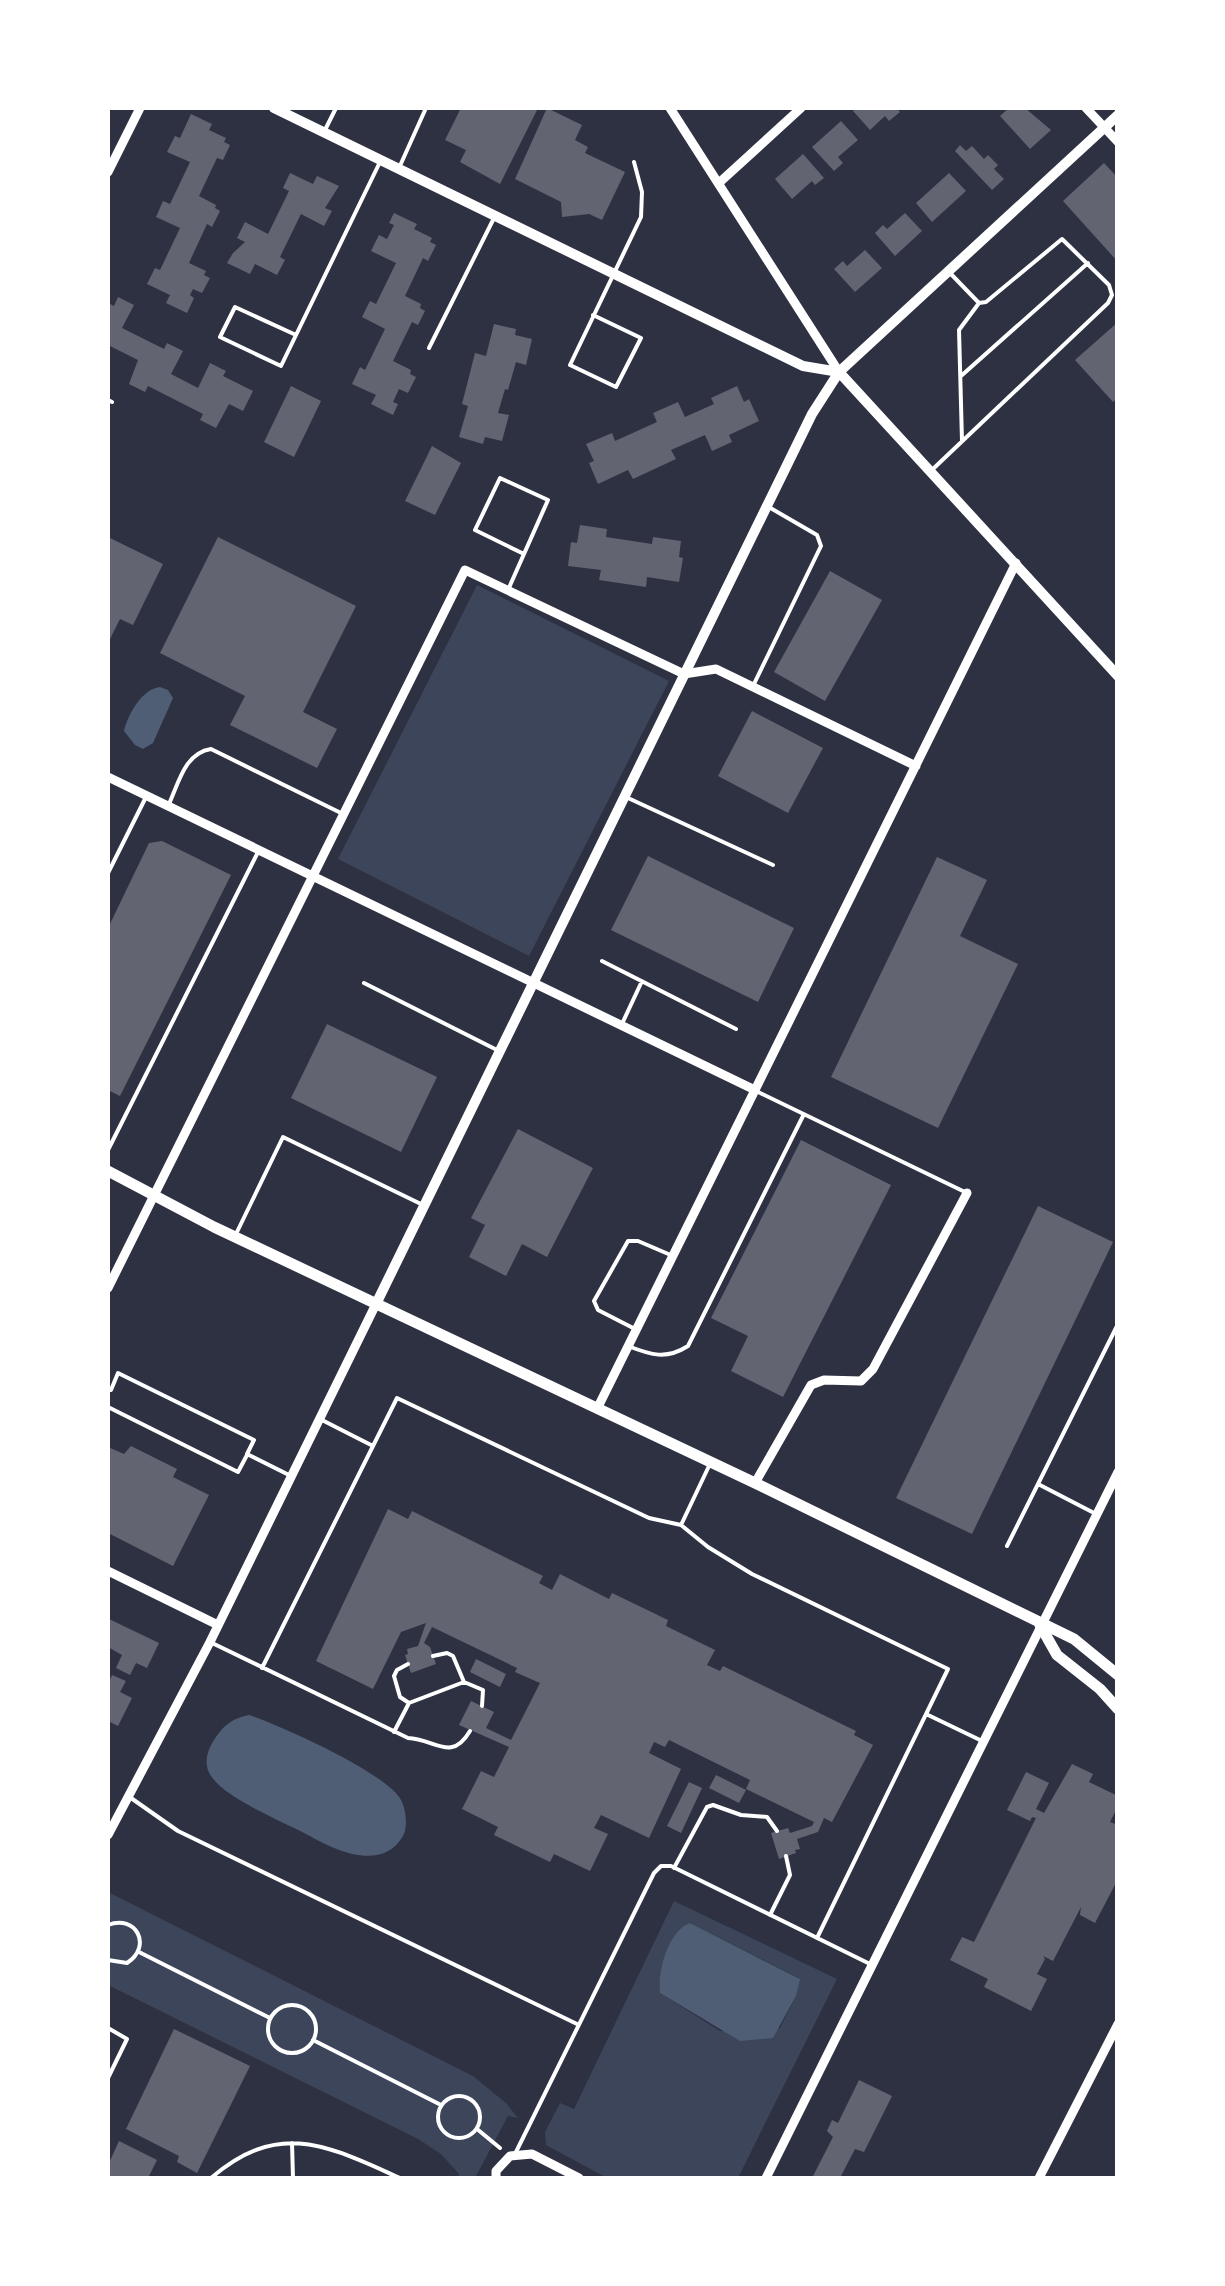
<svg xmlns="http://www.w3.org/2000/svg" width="1225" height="2286" viewBox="0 0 1225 2286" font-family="Poppins,sans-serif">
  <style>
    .green { fill: #3c4559; fill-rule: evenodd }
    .water { fill: #4f5d75 }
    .building { fill: #626471 }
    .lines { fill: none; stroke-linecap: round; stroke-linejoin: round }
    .path { stroke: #fff; stroke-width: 4 }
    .service { stroke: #fff; stroke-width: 4 }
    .minor { stroke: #fff; stroke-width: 9 }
    .tertiary { stroke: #fff; stroke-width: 10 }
    .secondary { stroke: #fff; stroke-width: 11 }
  </style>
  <rect width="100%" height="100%" fill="#2d3142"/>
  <path class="green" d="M477 585 669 681 529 956 338 859Z
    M108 1892 473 2076 506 2103 518 2118 508 2116 475 2178H459V2174L441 2154 418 2139 108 1985Z
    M674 1901 837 1979 738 2178H607L546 2145 545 2132 560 2103 574 2109ZM690 1923 799 1978 796 1996 780 2028 720 2031 660 1993C657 1965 670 1941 690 1923Z"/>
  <path class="water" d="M160 687 168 690 173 698 153 743 143 749 135 745 124 731C128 714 142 689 160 687Z
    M249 1715C280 1725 387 1773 401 1800 406 1809 408 1827 403 1836 382 1872 336 1851 308 1835 282 1821 226 1799 211 1776 203 1764 207 1751 214 1740 224 1725 231 1719 249 1715Z
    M690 1923 800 1979 796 1996 773 2038 740 2041 660 1993C657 1972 668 1931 690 1923Z"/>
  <path class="building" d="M461 108H538L500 184 460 162 466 150 445 140Z
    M547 108 582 125 575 140 588 147 585 153 625 172 602 220 589 214 562 217 561 202 515 179Z
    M857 108H896L900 112 889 121 885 116 870 130 853 111Z
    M1009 108H1025L1051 130 1030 149 1000 116Z
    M191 114 212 124 209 130 226 138 224 142 230 145 223 160 217 158 199 196 216 205 215 208 220 211 212 227 207 224 189 263 206 271 204 275 210 278 202 293 193 289 190 295 194 298 187 313 166 303 170 295 147 284 155 268 160 270 180 228 156 217 163 201 170 204 190 162 167 152 175 136 180 138Z
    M841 121 858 140 838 157 843 163 834 171 812 147Z
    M960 145 966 151 972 146 984 159 988 155 998 165 994 169 1004 179 992 190 955 151Z
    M803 154 824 178 815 185 812 181 792 199 775 179Z
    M1104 163 1118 178V262L1063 201Z
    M290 173 313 184 317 176 339 186 325 208 332 211 324 226 301 214 280 257 285 260 277 275 255 264 250 274 227 263 233 253 245 242 237 238 245 222 268 234 289 191 283 188Z
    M949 173 966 191 932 222 916 203Z
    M394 213 417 224 414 229 432 238 430 242 436 245 428 261 423 258 405 296 421 304 420 308 425 311 418 325 412 322 393 361 411 370 410 374 416 377 408 393 399 389 393 402 398 404 393 415 371 404 376 395 352 384 360 367 365 370 385 329 362 317 370 301 376 304 396 263 371 251 379 235 387 239 394 225 389 223Z
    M905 213 922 231 895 256 875 233 883 225 887 229Z
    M865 250 882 268 855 292 834 269 843 261 847 266Z
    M118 297 134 305 122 328 164 349 167 343 183 351 171 374 198 388 210 363 226 371 223 376 253 391 243 411 229 404 216 428 200 420 203 414 148 386 145 392 129 384 138 360 108 345V303L114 306Z
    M1118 322V398L1113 402 1075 360Z
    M494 324 516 329 515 335 532 339 526 365 516 362 508 390 505 389 498 413 509 415 502 441 485 437 483 444 459 437 468 406 462 404 475 353 486 356Z
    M291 386 321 401 294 457 264 442Z
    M737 386 744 402 749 399 759 421 729 435 732 442 712 451 705 435 671 450 676 459 633 479 628 470 598 484 589 463 594 461 586 444 612 433 615 441 657 422 653 413 678 402 685 417 714 404 711 398Z
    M432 446 461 463 435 515 405 501Z
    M580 525 607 529 606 537 652 544 653 537 681 541 679 557 683 558 679 582 647 577 646 587 599 580 601 570 568 566 571 542 577 543Z
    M108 537 163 564 133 625 120 619 108 643Z
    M218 537 356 606 303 712 337 729 317 768 230 725 245 696 160 653Z
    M830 571 882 600 825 701 774 672Z
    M752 711 823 748 788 813 718 776Z
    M162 841 231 875 120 1096 108 1090V928L149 843Z
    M648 856 794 928 758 1002 611 930Z
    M937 857 987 880 960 936 1018 964 938 1128 831 1077Z
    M327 1024 437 1077 401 1152 291 1098Z
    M518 1129 593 1168 547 1257 522 1244 506 1276 469 1257 485 1225 471 1218Z
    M801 1140 891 1185 783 1397 731 1371 748 1336 711 1318Z
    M1038 1206 1113 1242 972 1534 896 1498Z
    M131 1446 177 1469 173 1477 209 1495 173 1566 108 1533V1447L124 1454Z
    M388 1509 408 1519 412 1511 543 1576 539 1583 552 1590 560 1574 609 1599 612 1593 668 1620 666 1626 715 1650 707 1665 720 1671 723 1666 856 1731 854 1735 873 1745 832 1822 824 1818 818 1832 797 1839 800 1849 795 1850 796 1853 779 1859 771 1833 788 1828 790 1833 812 1826 814 1822 746 1789 750 1780 669 1740 665 1747 654 1742 649 1753 681 1769 649 1838 601 1815 594 1828 608 1834 590 1871 554 1854 550 1862 494 1835 498 1827 462 1809 481 1771 494 1777 509 1747 459 1725 471 1701 494 1712 486 1728 511 1740 540 1683 515 1672 517 1668 432 1627 424 1643 430 1647 436 1664 411 1673 405 1655 408 1654 407 1649 418 1646 426 1623 401 1632 373 1689 316 1661Z
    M109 1619 159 1643 147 1668 136 1663 130 1675 116 1668 122 1655 108 1647Z
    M476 1659 506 1674 500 1687 470 1672Z
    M112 1675 126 1681 120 1692 132 1698 118 1726 108 1721V1684Z
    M1072 1764 1093 1774 1089 1782 1118 1796V1806L1110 1822 1118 1825V1879L1095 1923 1080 1915 1081 1907 1053 1961 1043 1956 1045 1959 1037 1974 1047 1979 1031 2011 984 1987 988 1979 950 1960 962 1937 974 1942 1036 1818 1032 1817 1030 1821 1007 1810 1026 1772 1049 1783 1036 1809 1044 1813Z
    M716 1775 746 1790 739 1803 709 1788Z
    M689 1782 702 1788 681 1833 667 1826Z
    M174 2029 250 2066 197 2173 177 2162 179 2156 126 2129Z
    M859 2080 892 2096 864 2152 855 2149 840 2178H812L833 2137 827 2131 832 2120 838 2123Z
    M119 2141 157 2160 148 2178H108V2165Z"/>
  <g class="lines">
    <path class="path" d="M108 1925C136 1914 153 1946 127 1963L108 1960
      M139 1952 270 2018
      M268 2029a24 24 0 1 1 48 0a24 24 0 1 1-48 0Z
      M313 2040 441 2105
      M438 2117a21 21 0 1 1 42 0a21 21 0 1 1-42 0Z
      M477 2129 500 2148"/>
    <path class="service" d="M324 132 336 108
      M399 168 426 108
      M593 315 641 338 616 387 570 365 641 217 642 192 634 162
      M296 335 235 307 220 337 281 366 379 164
      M429 348 493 220
      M961 376 1088 263
      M108 400 112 402
      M962 441 959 330 979 303
      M934 468 1108 303 1112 295 1109 285 1062 239 986 302 979 303 949 272
      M508 590 548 500 500 478 475 530 524 554
      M753 686 821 546 817 535 767 506
      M628 798 773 865
      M169 804C179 782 185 753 211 749L343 814
      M108 873 146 797
      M602 961 736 1029
      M364 983 499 1051
      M621 1026 642 981
      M756 1091 967 1193
      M108 1150 259 850
      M237 1232 283 1137 423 1205
      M635 1329 598 1310 594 1301 628 1241H638L673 1256
      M628 1346C651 1355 666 1360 688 1346L804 1114
      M108 1388 111 1390 118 1373 254 1440 247 1454 291 1476
      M108 1407 238 1472 247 1455
      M320 1419 373 1446
      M1038 1484 1096 1514
      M681 1525 709 1466
      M1007 1546 1118 1324
      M210 1642 408 1738C435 1739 451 1763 470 1731
      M433 1656 447 1653 453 1656 464 1682
      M408 1664 397 1670 394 1676 400 1697 409 1703
      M262 1668 397 1398 649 1518 681 1525 708 1547 752 1574 948 1669 817 1938
      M926 1714 980 1740
      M394 1732 409 1703 464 1682 483 1690 482 1706
      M131 1798 178 1831 577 2024
      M674 1868 707 1807 713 1805 741 1815 767 1817 777 1831
      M770 1915 790 1875 786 1856
      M108 2028 127 2039 108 2078
      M292 2143 293 2178
      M515 2154 654 1873 661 1866H671L870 1964
      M211 2178C280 2119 328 2146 400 2178"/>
    <path class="minor" d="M670 108 839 372
      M1086 108 1118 142
      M108 172 140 108
      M720 182 801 108
      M108 777 755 1090
      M108 1288 465 570 684 674 716 669 916 766
      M597 1409 1016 563
      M755 1483 811 1385 824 1380 861 1381 873 1369 967 1193
      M108 1571 218 1625
      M108 1835 210 1642 376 1304
      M496 2178V2171L510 2156 532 2154 579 2178
      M766 2178 1118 1472
      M1039 2178 1118 2024"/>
    <path class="tertiary" d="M274 108 803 366 839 372 1118 676
      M376 1304 812 414 839 372 1118 115"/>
    <path class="secondary" d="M108 1171 214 1227 755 1483 1074 1639 1118 1675
      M1040 1625 1057 1655 1100 1689 1118 1709"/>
  </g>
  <rect width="1225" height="2286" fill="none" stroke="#ffffff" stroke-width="220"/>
</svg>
